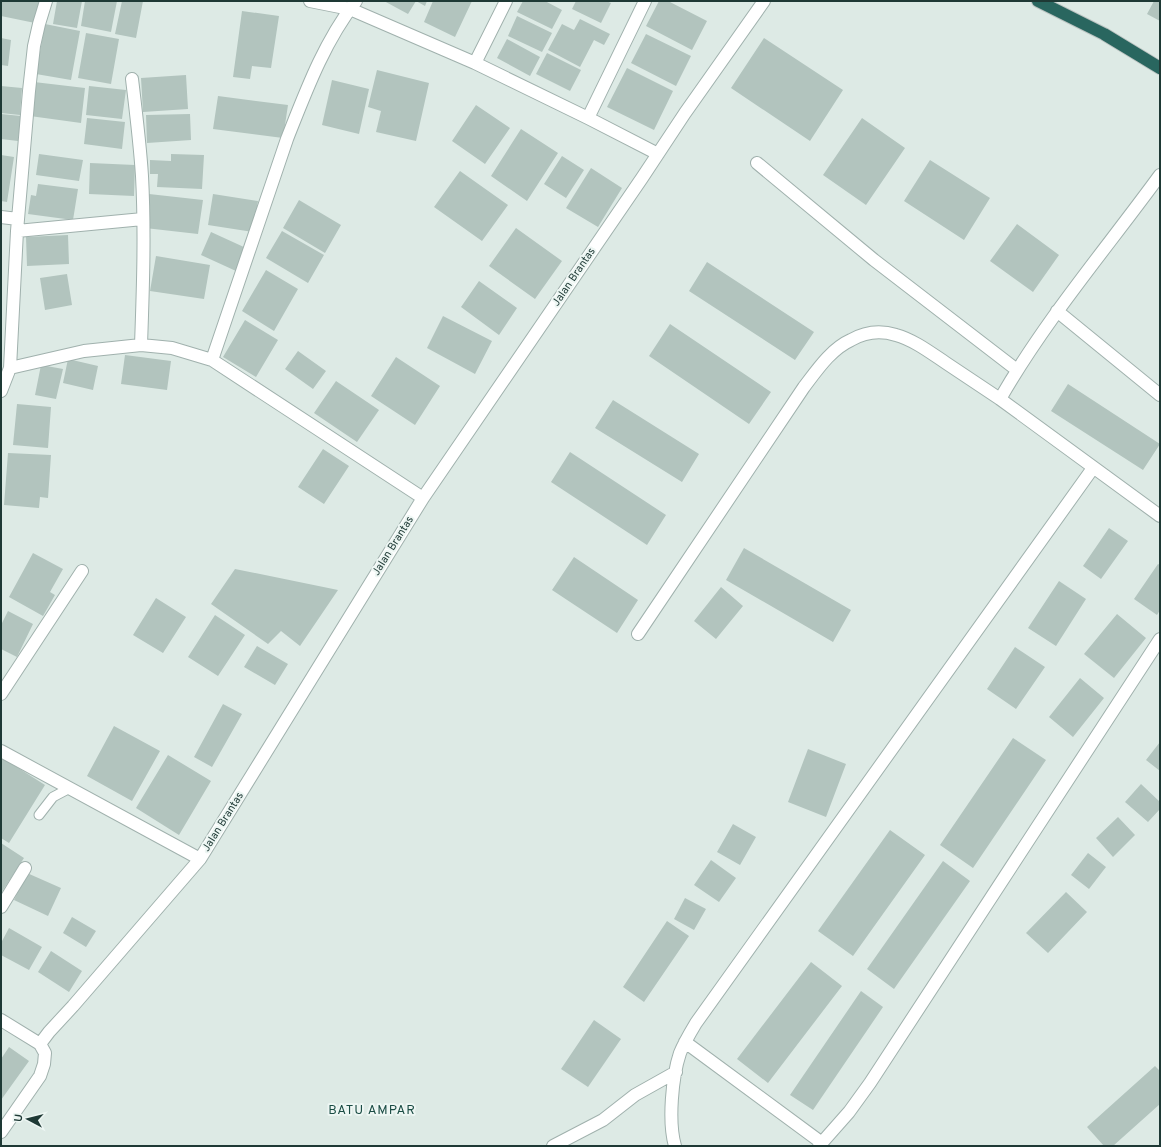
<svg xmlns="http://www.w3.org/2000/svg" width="1161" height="1147" viewBox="0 0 1161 1147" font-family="Overpass,sans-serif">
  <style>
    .building { fill: #b2c4be }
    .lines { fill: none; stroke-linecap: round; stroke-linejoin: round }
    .lane-casing { stroke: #a0b1ad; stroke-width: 11 }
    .street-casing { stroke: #a0b1ad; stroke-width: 14 }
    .highway-casing { stroke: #bcc4c2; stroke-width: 14 }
    .lane { stroke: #fff; stroke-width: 9 }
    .street { stroke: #fff; stroke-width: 12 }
    .highway { stroke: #29665f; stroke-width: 12 }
    .labels { text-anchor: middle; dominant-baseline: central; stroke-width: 4; stroke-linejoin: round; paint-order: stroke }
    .street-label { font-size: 11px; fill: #1e3935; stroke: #edf6f3 }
    .quarter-label { font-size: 13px; letter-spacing: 1px; fill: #1a4c44; stroke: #edf6f3 }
  </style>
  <rect width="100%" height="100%" fill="#ddeae5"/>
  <path class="building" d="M1 1H40L35 23 1 16Z
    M57 1H82L77 28 53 24Z
    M85 1H117L111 32 81 26Z
    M122 1H143L136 38 115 34Z
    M384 1H427L425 6 416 1 408 14Z
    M433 1H472L455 37 424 22Z
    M523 1H545L562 10 552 29 517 12Z
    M576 1H606L611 3 601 23 572 9Z
    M659 1H668L707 21 692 50 646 26Z
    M1154 1H1160V21L1147 14Z
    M242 11 279 16 271 68 252 66 250 79 233 77Z
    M517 16 552 33 542 52 508 36Z
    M580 19 610 34 604 45 594 40 580 67 548 50 562 24 574 30Z
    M45 24 80 31 71 80 36 74Z
    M86 33 119 39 111 84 78 78Z
    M646 34 691 56 676 86 631 63Z
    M1 38 11 40 8 66 1 65Z
    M764 38 843 90 810 141 731 88Z
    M507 39 540 57 530 76 497 58Z
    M547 53 581 70 570 91 536 74Z
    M627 68 673 91 654 130 607 107Z
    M377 70 429 83 416 141 376 132 381 111 368 107Z
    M186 75 188 109 143 112 141 78Z
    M332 80 369 89 359 134 322 125Z
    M34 82 85 88 81 123 30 116Z
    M1 86 22 88 20 115 1 113Z
    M89 86 126 90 122 119 86 115Z
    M218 96 288 105 283 138 213 129Z
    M476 105 510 128 485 164 452 141Z
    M1 114 21 116 18 141 1 139Z
    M190 114 191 140 147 143 146 115Z
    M87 118 125 122 122 149 84 144Z
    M862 118 905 148 866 205 823 175Z
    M521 129 558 153 527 201 491 176Z
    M39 154 83 160 79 181 36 175Z
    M171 154 204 155 202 189 157 187 158 174H150V160L171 161Z
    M1 155 14 157 7 202 1 201Z
    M562 156 584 170 566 198 544 184Z
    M930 160 990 198 964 240 904 201Z
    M90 163 135 165 134 196 89 194Z
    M591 168 622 188 598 227 566 208Z
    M460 171 508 205 482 241 434 207Z
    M38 184 78 189 73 220 28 214 31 195 36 196Z
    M149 194 203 200 198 234 145 228Z
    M213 194 258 201 253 232 208 225Z
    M299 200 341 225 325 253 283 228Z
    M1017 224 1059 255 1033 292 990 261Z
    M516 228 562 261 535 299 489 266Z
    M282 231 324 255 308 283 266 258Z
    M211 232 246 248 236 271 201 255Z
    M68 235 69 264 27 266 26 237Z
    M156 256 210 265 204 299 150 291Z
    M707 262 814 332 795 360 689 291Z
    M266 270 298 289 274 331 242 311Z
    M67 274 72 305 45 310 40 278Z
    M479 281 517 308 499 335 461 307Z
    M443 316 492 341 475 374 427 348Z
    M245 320 278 340 256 377 223 357Z
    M670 324 771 392 749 424 649 356Z
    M298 351 326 371 313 389 285 369Z
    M125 355 171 361 167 390 121 384Z
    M396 357 440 386 415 425 371 396Z
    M68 359 98 366 93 390 63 383Z
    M41 365 63 369 56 399 35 395Z
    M336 381 379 410 357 442 314 413Z
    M1068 384 1160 444 1143 470 1051 411Z
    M613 400 699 454 682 482 595 428Z
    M17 404 51 407 48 448 13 445Z
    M323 449 349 466 324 504 298 487Z
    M570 452 666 515 647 545 551 482Z
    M8 453 51 455 48 498 40 497 39 508 4 505Z
    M1109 528 1128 541 1101 579 1083 566Z
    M744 548 851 610 833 642 726 580Z
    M33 553 63 569 50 592 55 595 43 616 9 597Z
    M574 557 638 600 617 633 552 590Z
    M1158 564 1160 565V610L1157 615 1134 599Z
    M235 569 338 590 300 646 281 631 268 644 211 604Z
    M1059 581 1086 599 1056 646 1028 628Z
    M721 587 743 606 716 639 694 621Z
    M156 598 186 617 163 653 133 635Z
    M8 611 33 624 17 657 1 649V625Z
    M1117 614 1146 638 1114 678 1084 654Z
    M215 615 245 635 218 676 188 657Z
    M257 646 288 664 275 685 244 667Z
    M1015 647 1045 667 1016 709 987 689Z
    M1080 678 1104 698 1073 737 1049 717Z
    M223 704 242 714 212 767 194 757Z
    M114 726 160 751 132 801 87 776Z
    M1013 738 1046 760 973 868 940 845Z
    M1160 742V771L1146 760Z
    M808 749 846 764 826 817 788 802Z
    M168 755 211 781 179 835 136 808Z
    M1 757 45 785 9 843 1 838Z
    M1141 784 1160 802V809L1148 822 1125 802Z
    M1118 817 1135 835 1113 857 1096 838Z
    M733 824 756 837 740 865 717 852Z
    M890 830 925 855 853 956 818 931Z
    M1 843 24 858 1 893Z
    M1088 853 1106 867 1089 889 1071 875Z
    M711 860 736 878 719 902 694 885Z
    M943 861 970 881 894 989 867 969Z
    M27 873 61 888 48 916 14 900Z
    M1066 892 1087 912 1048 953 1026 933Z
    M685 898 706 909 694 930 674 919Z
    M72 917 96 931 86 947 63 933Z
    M667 921 689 936 644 1002 623 987Z
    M9 928 42 947 29 970 1 955V943Z
    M51 951 82 971 69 992 38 972Z
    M811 962 842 986 768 1083 737 1059Z
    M861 991 883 1007 813 1110 790 1095Z
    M594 1020 621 1039 588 1087 561 1069Z
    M9 1047 29 1061 1 1100V1059Z
    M1155 1066 1160 1071V1104L1113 1146H1104L1087 1127Z"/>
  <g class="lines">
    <g class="lane-casing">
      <path id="lane" d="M39 815 53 797 70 788"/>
    </g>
    <g class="street-casing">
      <path id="street" d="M310 1 350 9 475 63 588 118 658 154
        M475 63 506 1
        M588 118 645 1
        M757 163 874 260 1017 370
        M1160 175C1106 249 1046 319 1000 399L1160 516
        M1 217 18 219
        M17 231 143 219
        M1057 311 1160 395
        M141 345 172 348 212 360 423 498
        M212 360 287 139C306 91 324 42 356 1
        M10 368 84 351 141 345C143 289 145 232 142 176 140 144 136 112 132 79
        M1 391 10 368 17 231 29 91 34 46 39 24 46 1
        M638 634 804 387C817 370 831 349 851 340 865 332 880 330 896 335 914 340 931 353 946 363 964 375 982 387 1000 399
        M1 694 82 571
        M1 751 200 859
        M1 907 25 868
        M1 1020 40 1044 45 1053 44 1064 40 1076 1 1132
        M685 1042 822 1143
        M40 1044 49 1032 73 1006 200 859 423 498 642 178 685 113 764 1
        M553 1146 603 1120 635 1095 676 1072
        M675 1146C668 1122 672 1077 680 1053 684 1043 690 1033 696 1023L1093 468
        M819 1146 849 1112 870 1083 1160 639"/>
    </g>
    <g class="highway-casing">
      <path id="highway" d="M1038 1 1104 34 1160 68"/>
    </g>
    <use href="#lane" class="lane"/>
    <use href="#street" class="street"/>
    <use href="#highway" class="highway"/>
  </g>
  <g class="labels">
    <g class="street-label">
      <text transform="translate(574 277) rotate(-56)">Jalan Brantas</text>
      <text transform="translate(393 546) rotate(-58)">Jalan Brantas</text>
      <text transform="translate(223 822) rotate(-58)">Jalan Brantas</text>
    </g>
    <g class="quarter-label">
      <text x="372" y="1111">BATU AMPAR</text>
    </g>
  </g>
  <rect width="1161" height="1147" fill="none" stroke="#1e3935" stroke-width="4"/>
  <g transform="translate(28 1119) rotate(277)" stroke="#edf6f3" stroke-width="3" paint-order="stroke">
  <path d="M0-3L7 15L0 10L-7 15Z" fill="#1e3935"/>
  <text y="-6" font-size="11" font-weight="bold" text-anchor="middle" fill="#1e3935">U</text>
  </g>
</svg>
